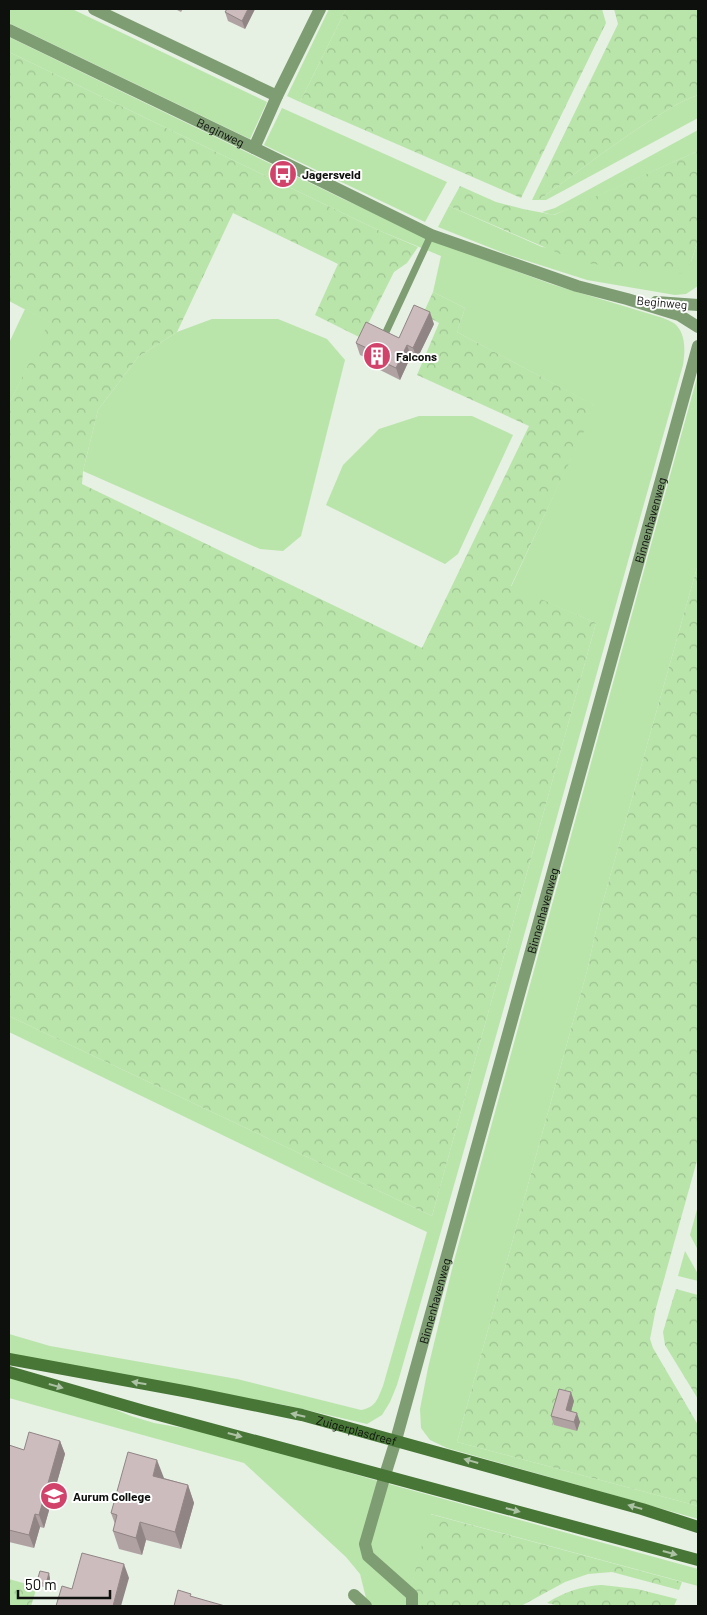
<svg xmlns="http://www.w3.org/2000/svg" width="707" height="1615" viewBox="0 0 707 1615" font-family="Barlow,sans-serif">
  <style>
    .grass { fill: #b9e5aa }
    .forest { fill: url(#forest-crowns) }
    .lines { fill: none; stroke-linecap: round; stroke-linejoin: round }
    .service { stroke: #7e9d73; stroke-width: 7 }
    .minor { stroke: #7e9d73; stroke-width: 12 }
    .tertiary { stroke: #7e9d73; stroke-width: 12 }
    .secondary { stroke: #487637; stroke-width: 12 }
    .wall { fill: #b0a2a3 }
    .shaded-wall { fill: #908485 }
    .building { fill: #cdbcbe; stroke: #908485 }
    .oneway { fill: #adc1a5 }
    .labels { text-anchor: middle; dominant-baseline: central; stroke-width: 4; stroke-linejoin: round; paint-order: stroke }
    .street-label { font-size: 12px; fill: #0d100c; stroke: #fff }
    .poi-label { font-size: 12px; font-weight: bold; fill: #0d100c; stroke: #fff; text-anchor: start }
  </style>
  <defs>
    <pattern id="forest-crowns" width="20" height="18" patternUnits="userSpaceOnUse" patternTransform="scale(1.25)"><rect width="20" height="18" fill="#b9e5aa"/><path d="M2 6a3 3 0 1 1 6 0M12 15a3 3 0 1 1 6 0" fill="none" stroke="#9ec391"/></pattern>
  </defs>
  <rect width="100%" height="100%" fill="#e6f0e3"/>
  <path class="grass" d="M9 9H72L267 102 250 139 9 23Z
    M329 9H346L300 102 287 96Z
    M9 37 343 199 445 245 551 284 663 318C667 320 674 322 677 326 686 336 685 352 683 365 587 705 495 1046 397 1385L390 1402 382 1415 367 1424 285 1405 9 1354V1334L50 1346 237 1379 361 1410C376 1407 377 1400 383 1386L427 1232 326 1185 9 1032V1016L432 1216 596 623 511 587 595 406 457 332 465 308 433 292 441 256 378 230 9 52Z
    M698 95V118L546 200H539C576 173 612 145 651 120 666 111 682 100 698 95Z
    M282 108 447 182 425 222 264 145Z
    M698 130V151L571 208 553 215 542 212 555 208Z
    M449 206 542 247 691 262 698 240V286L686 294 675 295 587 280 506 254 438 227Z
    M25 309 50 322 9 404V343Z
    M212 319H278L327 339 345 360 301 536 283 551 260 549 83 471 98 410 138 357 177 332Z
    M698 374V564L600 912 587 971 457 1442 698 1506V1519L447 1448 430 1440 421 1428 420 1409 428 1368 454 1261Z
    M419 416H472L513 435 458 554 445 564 326 505 343 465 379 429Z
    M698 1206V1250L690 1235Z
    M685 1251 698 1274V1281L678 1276Z
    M9 1376 102 1404 131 1416 154 1423 206 1432 239 1441 378 1481 698 1569V1586L431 1514 406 1606H368L360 1574 346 1557 244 1463 9 1398Z"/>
  <path class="forest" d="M346 9H602L606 23 521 198 300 102Z
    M614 9H698V95C682 100 666 111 651 120 612 145 576 173 539 200H532L618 24Z
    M9 52 378 230 418 247 407 263 394 272 361 338 315 315 338 264 233 213 177 332 138 357 98 410 83 471 82 484 422 648 529 426 417 375 439 323 423 314 433 292 465 308 457 332 596 406 511 586 596 623 432 1216 9 1016V404L49 322 9 301Z
    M698 151V240L691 262 684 273 667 274 579 262 449 206 460 186 496 202 523 209 554 215Z
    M698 564V1157L656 1308 650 1339 653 1348 698 1425V1506L457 1442 587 971 600 912Z
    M676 1289 698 1295V1399L665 1345 663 1332Z
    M430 1514 682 1582 679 1590 612 1572 588 1574 565 1582 521 1606H406Z
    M9 1579 37 1587 31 1606H9Z
    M602 1585 637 1589 677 1599 674 1606H560L547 1603C564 1592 582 1586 602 1585Z"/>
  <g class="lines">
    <path class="service" d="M386 332 431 235"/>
    <g class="minor">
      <path d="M94 9 277 96"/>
      <path id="s1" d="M9 30 254 148 431 235 577 286 627 299 679 315 698 327"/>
      <path d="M254 148 277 96 320 9"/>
      <path d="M656 302 698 305"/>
      <path d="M385 1475 365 1544 368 1556 412 1595V1606"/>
      <path d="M354 1595 366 1606"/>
    </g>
    <path class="tertiary" id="s2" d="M385 1475 396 1440 698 346"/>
    <g class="secondary">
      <path id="s3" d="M9 1359 189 1392 302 1415 642 1509 698 1527"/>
      <path d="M9 1372 144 1411 698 1560"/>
    </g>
  </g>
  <path class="wall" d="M175 9H183L181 12Z
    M255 9 245 29 228 21 225 12Z
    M434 324 417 359 411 356 400 380 380 370 377 363 360 355 356 343 399 338Z
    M574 1401 571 1411 580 1422 577 1431 554 1425 551 1416Z
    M60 1441 65 1454 44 1528 40 1527 34 1548 9 1542V1445L24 1450Z
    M164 1478 188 1485 194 1503 181 1549 146 1540 142 1555 119 1549 113 1531 115 1524 111 1513Z
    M50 1578 48 1588 39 1586 37 1581Z"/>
  <path class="shaded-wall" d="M248 9H255L245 29 242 21Z
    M430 312 434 324 417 359 413 348Z
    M407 345 411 356 400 380 396 368Z
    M571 1392 574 1401 569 1419 566 1410Z
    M577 1413 580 1422 577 1431 574 1422Z
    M60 1441 65 1454 44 1528 39 1515Z
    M157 1460 164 1478 160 1493 153 1476Z
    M188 1485 194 1503 181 1549 175 1532Z
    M35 1514 40 1527 34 1548 29 1535Z
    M140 1522 146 1540 142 1555 136 1538Z
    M124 1564 129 1578 121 1606H113Z
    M49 1573 50 1578 48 1588 46 1584Z"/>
  <path class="building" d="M227 9H248L242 21 225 12Z
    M414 305 430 312 413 348 407 345 396 368 375 358 373 351 356 343 366 322 399 338Z
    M559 1389 571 1392 566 1410 577 1413 574 1422 551 1416Z
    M29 1432 60 1441 39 1515 35 1514 29 1535 9 1530V1445L24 1450Z
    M128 1452 157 1460 153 1476 188 1485 175 1532 140 1522 136 1538 113 1531 117 1515 111 1513Z
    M82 1553 124 1564 113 1606H56L62 1586 72 1589Z
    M40 1571 49 1573 46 1584 37 1581Z
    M178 1590 191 1594 190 1596 225 1606H174Z"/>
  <defs><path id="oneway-solid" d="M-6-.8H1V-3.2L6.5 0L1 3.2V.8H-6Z" transform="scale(1.25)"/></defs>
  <g class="oneway">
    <use href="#oneway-solid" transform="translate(139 1383) rotate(-170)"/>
    <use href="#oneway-solid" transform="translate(56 1386) rotate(16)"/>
    <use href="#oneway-solid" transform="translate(298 1415) rotate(-167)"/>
    <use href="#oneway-solid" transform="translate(235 1435) rotate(15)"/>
    <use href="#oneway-solid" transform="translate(471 1461) rotate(-164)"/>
    <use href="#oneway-solid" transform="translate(635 1507) rotate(-164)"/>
    <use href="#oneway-solid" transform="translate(513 1510) rotate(15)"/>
    <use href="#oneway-solid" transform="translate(670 1553) rotate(15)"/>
  </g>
  <defs>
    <g id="bus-disc" transform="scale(1.4375)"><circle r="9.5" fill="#d2436b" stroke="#fff"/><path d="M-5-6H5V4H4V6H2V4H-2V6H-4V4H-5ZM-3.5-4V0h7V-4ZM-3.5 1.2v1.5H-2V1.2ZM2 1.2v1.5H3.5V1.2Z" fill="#fff"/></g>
    <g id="building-disc" transform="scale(1.4375)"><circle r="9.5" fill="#d2436b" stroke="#fff"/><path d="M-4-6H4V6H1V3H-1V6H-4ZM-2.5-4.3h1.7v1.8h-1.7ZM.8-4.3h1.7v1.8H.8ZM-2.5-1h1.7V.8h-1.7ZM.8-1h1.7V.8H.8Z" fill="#fff"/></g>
    <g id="school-disc" transform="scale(1.4375)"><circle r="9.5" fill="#d2436b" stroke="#fff"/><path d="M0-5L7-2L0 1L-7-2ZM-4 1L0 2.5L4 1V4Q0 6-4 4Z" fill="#fff"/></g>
  </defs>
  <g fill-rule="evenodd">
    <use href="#bus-disc" x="283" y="174"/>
    <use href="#building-disc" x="377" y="356"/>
    <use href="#school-disc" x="54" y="1496"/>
  </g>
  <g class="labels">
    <g class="street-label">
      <text stroke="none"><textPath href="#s1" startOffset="235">Beginweg</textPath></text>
      <text transform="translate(662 302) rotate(5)">Beginweg</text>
      <text stroke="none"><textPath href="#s2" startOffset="991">Binnenhavenweg</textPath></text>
      <text stroke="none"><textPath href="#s2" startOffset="586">Binnenhavenweg</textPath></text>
      <text stroke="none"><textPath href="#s2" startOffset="181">Binnenhavenweg</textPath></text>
      <text stroke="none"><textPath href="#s3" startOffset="355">Zuigerplasdreef</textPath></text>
    </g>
    <g class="poi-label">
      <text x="302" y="174">Jagersveld</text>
      <text x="396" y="356">Falcons</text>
      <text x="73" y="1496">Aurum College</text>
    </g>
  </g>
  <rect width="707" height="1615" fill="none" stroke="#0d100c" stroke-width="20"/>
  <path d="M18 1590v8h92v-8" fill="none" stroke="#0d100c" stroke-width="2.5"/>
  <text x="25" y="1590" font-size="15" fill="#0d100c" stroke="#ffffff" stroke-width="4" paint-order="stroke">50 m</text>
</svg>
